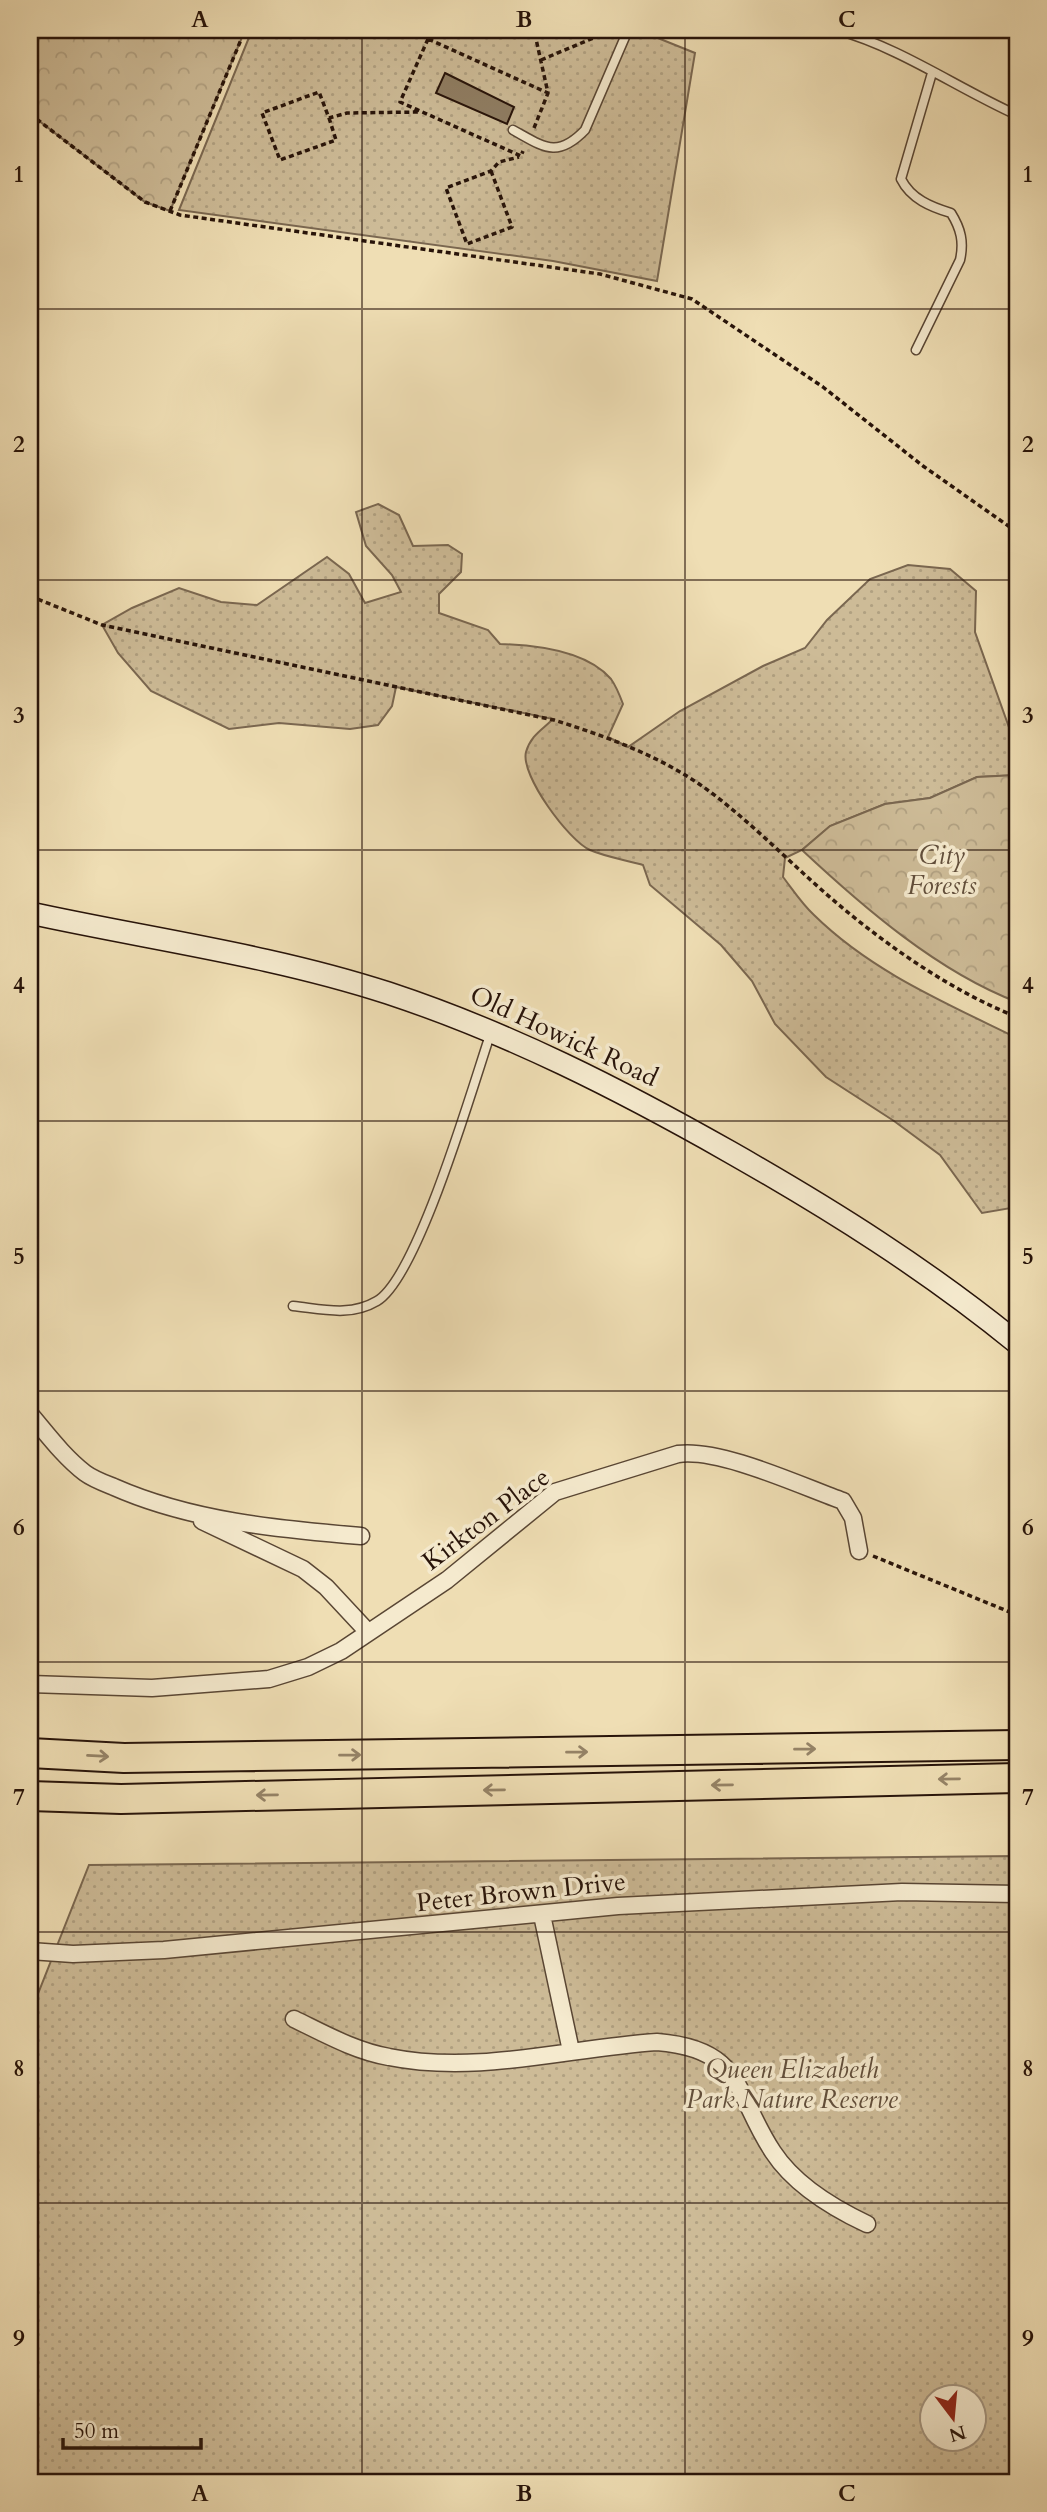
<svg xmlns="http://www.w3.org/2000/svg" width="1047" height="2512" viewBox="0 0 1047 2512" font-family="Cardo,serif">
  <style>
    .green { fill: url(#green-dots); stroke: #7a6750; stroke-width: 2; fill-rule: evenodd }
    .forest { fill: url(#forest-crowns); stroke: #7a6750; stroke-width: 2 }
    .building { fill: #8f7d62; stroke: #271309; stroke-width: 2 }
    .lines { fill: none; stroke-linecap: round; stroke-linejoin: round }
    .lane-casing { stroke: #594634; stroke-width: 11 }
    .street-casing { stroke: #594634; stroke-width: 19 }
    .secondary-casing { stroke: #271309; stroke-width: 24 }
    .highway-casing { stroke: #271309; stroke-width: 32 }
    .path { stroke: #271309; stroke-width: 3.5; stroke-dasharray: 5 3.5; stroke-linecap: butt }
    .lane { stroke: #f5eace; stroke-width: 8 }
    .street { stroke: #f5eace; stroke-width: 16 }
    .secondary { stroke: #f5eace; stroke-width: 21 }
    .highway { stroke: #efdeb4; stroke-width: 28 }
    .oneway { stroke: #958367 }
    .grid { fill: none; stroke: #271309; stroke-width: 2; stroke-opacity: 0.55 }
    .labels { text-anchor: middle; dominant-baseline: central; stroke-width: 7; stroke-linejoin: round; paint-order: stroke }
    .park-label { font-size: 26px; font-style: italic; fill: #614e3b; stroke: #f5eace }
    .street-label { font-size: 26px; fill: #271309; stroke: #f5eace }
    .neatline { fill: none; stroke: #271309; stroke-width: 2.5 }
    .grid-label { font-size: 23px; text-anchor: middle; font-weight: bold; fill: #271309 }
  </style>
  <defs>
    <pattern id="green-dots" width="8" height="8" patternUnits="userSpaceOnUse" patternTransform="scale(1.75)"><rect width="8" height="8" fill="#cdbb97"/><path d="M2 2h.1M6 6h.1" fill="none" stroke="#b0a081" stroke-width="1.8" stroke-linecap="round"/></pattern>
    <pattern id="forest-crowns" width="20" height="18" patternUnits="userSpaceOnUse" patternTransform="scale(1.75)"><rect width="20" height="18" fill="#cdbb97"/><path d="M2 6a3 3 0 1 1 6 0M12 15a3 3 0 1 1 6 0" fill="none" stroke="#b0a081"/></pattern>
  </defs>
  <rect width="100%" height="100%" fill="#efdeb4"/>
  <filter id="stains"><feTurbulence type="fractalNoise" baseFrequency=".00286" numOctaves="4"/><feColorMatrix values="0 0 0 0 .2 0 0 0 0 .09 0 0 0 0 .02 0 0 0 .5 -.17"/></filter>
  <radialGradient id="worn" r=".72"><stop offset=".6" stop-color="#630" stop-opacity="0"/><stop offset="1" stop-color="#630" stop-opacity=".3"/></radialGradient>
  <path class="green" d="M252 30H638L695 53 657 281 553 261 179 210Z
    M378 504 399 515 413 546 448 545 462 554 461 572 439 594V613L488 630 500 644C535 645 586 650 611 679 616 686 620 696 623 704L608 737 628 747 680 711 763 666 805 648 827 620 870 579 908 565 950 569 976 591 975 632 1011 733 1017 775 977 777 930 798 885 804 830 826 802 850 785 858 783 877C793 890 802 904 814 915 872 972 946 1003 1017 1038V1207L982 1213 940 1155 894 1121 826 1077 775 1024 752 981 721 945 650 885 643 865C626 860 606 857 590 850 569 841 520 775 526 752 531 735 542 730 553 719L396 687 392 706 378 725 350 729 279 723 229 729 151 691 118 653 102 625 132 608 179 588 221 602 257 605 327 557 349 574 365 603 401 592 392 575 366 546 356 512Z
    M1017 1856V2482H30V2014L89 1865ZM932 2396H974V2438H932Z"/>
  <path class="forest" d="M30 30H245L170 211 145 202 30 114Z
    M1017 775V1002C938 972 863 907 802 850L830 826 885 804 930 798 977 777Z"/>
  <path class="building" d="M445 73 514 107 507 124 436 93Z"/>
  <g class="lines">
    <g class="lane-casing">
      <path id="lane" d="M837 30C901 48 957 88 1017 115
        M513 130C544 147 557 159 585 130L628 30
        M916 350 960 260C964 242 961 229 951 213 931 207 911 199 901 179L932 73
        M293 1306C322 1309 350 1317 377 1301 418 1277 473 1085 491 1032"/>
    </g>
    <g class="street-casing">
      <path id="street" d="M30 1414C47 1434 64 1457 85 1473 93 1479 104 1483 114 1487 191 1521 278 1529 361 1536
        M202 1521 303 1569 326 1587 367 1631
        M30 1684 152 1688 269 1679 308 1667 341 1651 447 1580 555 1492 678 1454C720 1448 801 1486 843 1501L853 1518 859 1551
        M542 1915 571 2051
        M30 1951 73 1954 164 1950 618 1906 902 1892 1017 1894
        M294 2019C325 2034 355 2051 389 2057 478 2075 568 2048 657 2042 744 2049 734 2093 773 2152 794 2184 833 2208 867 2224"/>
    </g>
    <g class="secondary-casing">
      <path id="secondary" d="M30 913C149 939 271 955 388 993 509 1033 619 1089 730 1152 832 1210 926 1269 1017 1343"/>
    </g>
    <g class="highway-casing">
      <path id="highway" d="M30 1753 124 1758 1017 1745
        M30 1796 121 1799 1017 1778"/>
    </g>
    <path class="path" d="M415 30 417 34 548 93
      M428 39 400 102 521 156 523 151
      M541 60 598 36 596 30
      M30 114 145 202 180 215 600 274 692 299 823 387 923 466 1017 532
      M329 118 336 140 280 160 262 113 319 92 329 118 347 113 419 112
      M534 128 548 93 534 30
      M491 171 512 227 467 244 446 188 491 171 499 162 519 157
      M170 211 245 30
      M30 596 102 625 554 720C608 737 663 757 709 791 757 827 799 872 845 910 896 952 956 993 1017 1017
      M873 1556 1017 1615"/>
    <use href="#lane" class="lane"/>
    <use href="#street" class="street"/>
    <use href="#secondary" class="secondary"/>
    <use href="#highway" class="highway"/>
  </g>
  <defs><path id="oneway-shaft" d="M-6 0H5M1.5-3L5.5 0L1.5 3" fill="none" stroke-width="1.6" stroke-linecap="round" stroke-linejoin="round" transform="scale(1.75)"/></defs>
  <g class="oneway">
    <use href="#oneway-shaft" transform="translate(805 1749) rotate(-1)"/>
    <use href="#oneway-shaft" transform="translate(577 1752) rotate(-1)"/>
    <use href="#oneway-shaft" transform="translate(350 1755) rotate(-1)"/>
    <use href="#oneway-shaft" transform="translate(98 1756) rotate(3)"/>
    <use href="#oneway-shaft" transform="translate(949 1779) rotate(179)"/>
    <use href="#oneway-shaft" transform="translate(722 1785) rotate(179)"/>
    <use href="#oneway-shaft" transform="translate(494 1790) rotate(179)"/>
    <use href="#oneway-shaft" transform="translate(267 1795) rotate(179)"/>
  </g>
  <path class="grid" d="M362 30V2482M685 30V2482M30 309H1017M30 580H1017M30 850H1017M30 1121H1017M30 1391H1017M30 1662H1017M30 1932H1017M30 2203H1017"/>
  <g class="labels">
    <g class="park-label">
      <text x="942" y="855">City<tspan x="942" dy="30">Forests</tspan></text>
      <text x="792" y="2069">Queen Elizabeth<tspan x="792" dy="30">Park Nature Reserve</tspan></text>
    </g>
    <g class="street-label">
      <text transform="translate(564 1036) rotate(25)">Old Howick Road</text>
      <text transform="translate(486 1519) rotate(-37)">Kirkton Place</text>
      <text transform="translate(521 1892) rotate(-6)">Peter Brown Drive</text>
    </g>
  </g>
  <rect width="1047" height="2512" fill="none" stroke="#efdeb4" stroke-width="77"/>
  <g transform="translate(953 2418) rotate(164)"><circle r="33" fill="#f5eace" stroke="#a3947f" stroke-width="2"/>
  <path d="M0-5L12 26L0 18L-12 26Z" fill="#8f2418"/>
  <text y="-10" font-size="19" font-weight="bold" text-anchor="middle" fill="#271309">N</text>
  </g>
  <path d="M63 2438v10h138v-10" fill="none" stroke="#271309" stroke-width="3.5"/>
  <text x="74" y="2438" font-size="21" fill="#271309" stroke="#f5eace" stroke-width="5" paint-order="stroke">50 m</text>
  <rect x="38" y="38" width="971" height="2436" class="neatline"/>
  <g class="grid-label">
    <text x="200" y="27">A</text>
    <text x="524" y="27">B</text>
    <text x="847" y="27">C</text>
    <text x="19" y="182">1</text>
    <text x="1028" y="182">1</text>
    <text x="19" y="452">2</text>
    <text x="1028" y="452">2</text>
    <text x="19" y="723">3</text>
    <text x="1028" y="723">3</text>
    <text x="19" y="993">4</text>
    <text x="1028" y="993">4</text>
    <text x="19" y="1264">5</text>
    <text x="1028" y="1264">5</text>
    <text x="19" y="1535">6</text>
    <text x="1028" y="1535">6</text>
    <text x="19" y="1805">7</text>
    <text x="1028" y="1805">7</text>
    <text x="19" y="2076">8</text>
    <text x="1028" y="2076">8</text>
    <text x="19" y="2346">9</text>
    <text x="1028" y="2346">9</text>
    <text x="200" y="2501">A</text>
    <text x="524" y="2501">B</text>
    <text x="847" y="2501">C</text>
  </g>
  <rect width="100%" height="100%" filter="url(#stains)"/>
  <rect width="100%" height="100%" fill="url(#worn)"/>
</svg>
